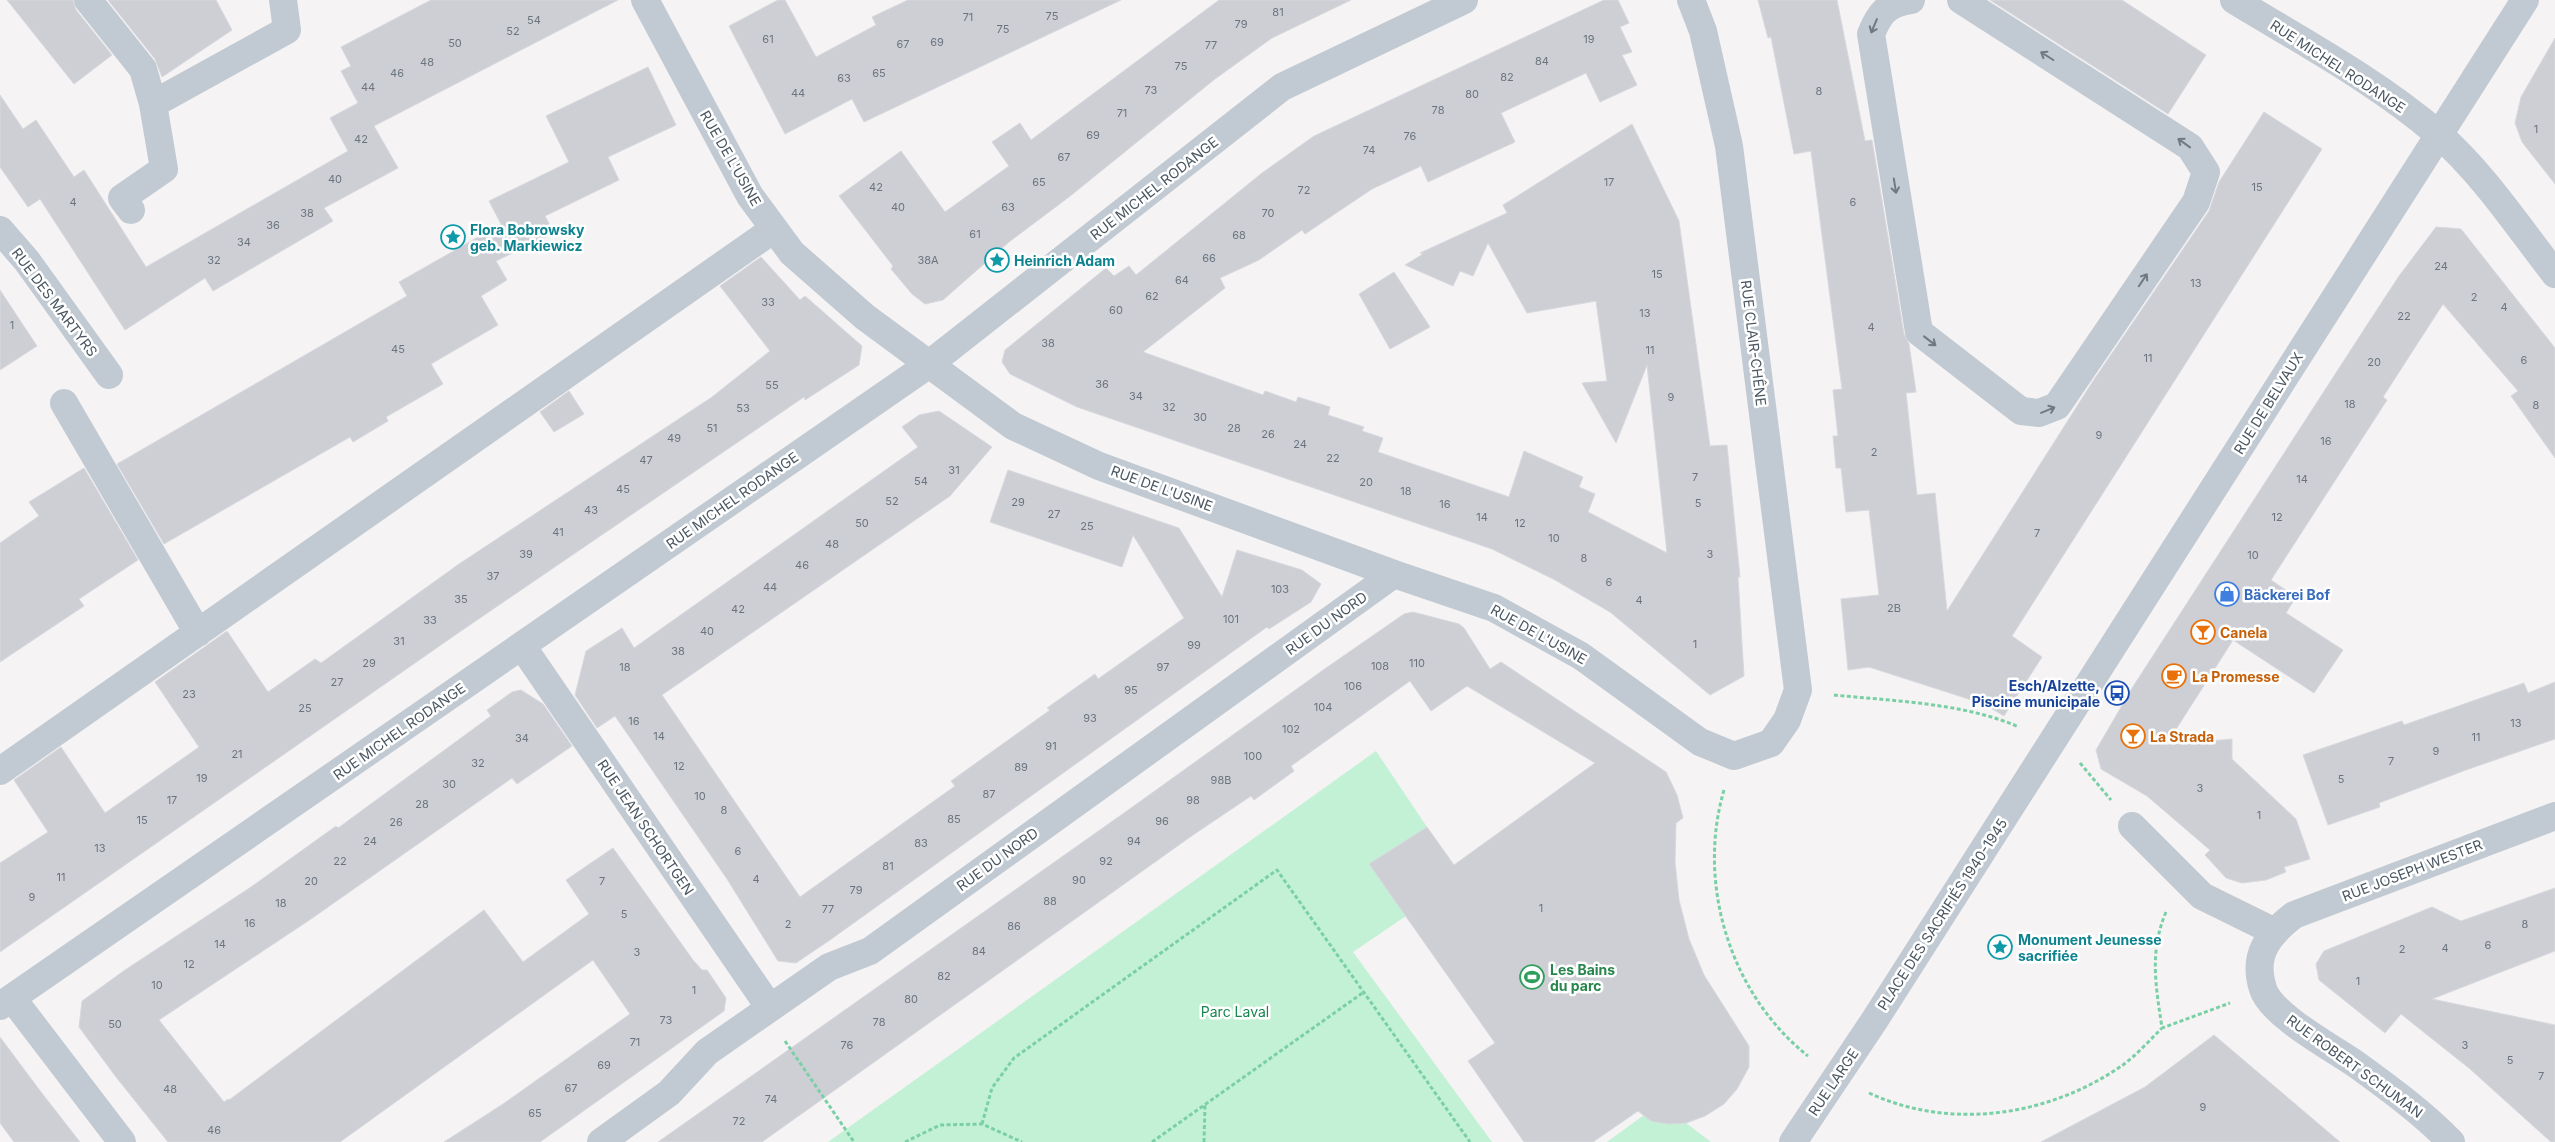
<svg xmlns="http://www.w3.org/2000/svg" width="2555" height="1142" viewBox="0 0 2555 1142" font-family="Inter,sans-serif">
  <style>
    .green { fill: #c3f1d5 }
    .building { fill: #cdcfd5; stroke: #d7d9de }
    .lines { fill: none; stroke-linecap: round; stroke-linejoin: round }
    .path { stroke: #7ad0a6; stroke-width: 3; stroke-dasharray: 4 2.5; stroke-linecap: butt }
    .minor { stroke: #c1cad2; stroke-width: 28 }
    .oneway { stroke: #6e7983 }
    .labels { text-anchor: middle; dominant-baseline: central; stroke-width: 5; stroke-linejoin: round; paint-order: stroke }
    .number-label { font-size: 11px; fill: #6b747e }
    .street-label { font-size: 14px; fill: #4a5661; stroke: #fff }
    .culture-label { font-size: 14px; font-weight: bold; fill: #0d838f; stroke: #fff; text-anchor: start }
    .shop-label { font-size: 14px; font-weight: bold; fill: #366cbe; stroke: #fff; text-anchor: start }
    .food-label { font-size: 14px; font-weight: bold; fill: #c56008; stroke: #fff; text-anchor: start }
    .transit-label { font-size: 14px; font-weight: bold; fill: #164399; stroke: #fff; text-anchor: end }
    .leisure-label { font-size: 14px; font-weight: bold; fill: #27864d; stroke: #fff; text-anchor: start }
    .park-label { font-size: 14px; fill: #17864f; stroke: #fff }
  </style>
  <rect width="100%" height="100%" fill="#f5f3f3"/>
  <path class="green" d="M1376 751 1427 827 1369 864 1406 916 1353 952 1492 1142H828Z
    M1644 1115C1657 1125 1671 1124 1686 1123L1711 1142H1607Z"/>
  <path class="building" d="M7 0H73L76 10 112 55 74 84Z
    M108 0H216L232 30 162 77 155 59Z
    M431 0H618L374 126 398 168 324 208 333 221 213 291 205 278 125 330 40 199 28 207 0 167V95L23 129 36 120 74 177 84 170 146 267 348 151 330 118 358 103 341 71 351 66 341 47Z
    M778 0H785L816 57 876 25 872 17 908 0H1121L864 122 852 99 785 134 729 26Z
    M1219 0H1351L1272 38 1215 79 1069 197 1009 242 943 300 925 304 912 294 891 269 893 266 839 196 901 151 945 212 1009 166 992 142 1020 123 1031 140Z
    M1604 0H1618L1629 23 1620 27 1632 52 1622 55 1637 85 1600 102 1586 73 1501 113 1515 142 1428 182 1421 166 1372 189 1305 234 1302 230 1259 260 1220 278 1225 288 1143 352 1263 395 1265 391 1296 402 1298 397 1330 407 1328 415 1364 427 1362 431 1383 438 1378 452 1509 497 1524 451 1583 477 1579 487 1595 494 1588 512 1667 553 1647 365 1616 443 1582 383 1607 381 1596 301 1527 313 1488 243 1473 276 1460 271 1453 286 1405 265 1423 254 1420 253 1507 213 1503 205 1632 124 1679 221 1710 446 1727 445 1740 577H1738L1744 676 1710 695 1610 612 1555 580 1492 549 1077 407 1010 374 1002 362 1005 350 1106 268 1114 276 1129 266 1136 275 1262 173 1314 136Z
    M1758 0H1837L1865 141 1872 140 1904 334 1909 344 1916 392 1906 393 1917 495 1935 493 1947 611 2093 381 2209 211 2219 182 2264 112 2322 149 2012 636 2042 657 2004 716 1984 704 1869 667 1848 670 1841 599 1879 595 1869 510 1846 512 1841 468H1836L1833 436H1838L1833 390 1842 389 1811 151 1794 154 1771 37 1768 38Z
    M1990 0H2122L2206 55 2168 114Z
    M2555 38V184L2522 142 2515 123 2521 97Z
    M648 67 676 125 608 157 619 180 545 216 554 233 496 261 507 280 481 296 498 325 431 364 443 384 386 417 388 421 353 442 350 437 164 544 117 464 407 296 399 282 501 224 489 201 569 162 546 116Z
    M2436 227 2461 229 2555 348V458L2511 396 2518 391 2443 304 2383 397 2387 400 2271 580 2296 597 2286 613 2343 650 2314 693 2233 640 2166 745 2232 739V759L2296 819 2310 859 2284 867 2286 872 2266 880 2242 883 2226 878 2205 855 2210 850 2147 796 2101 769 2096 750 2134 685 2365 328 2399 276Z
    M761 257 800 300 805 296 862 346 859 365 805 400 804 397 461 631 0 952V863L48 832 14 780 61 747 105 813 199 747 155 682 227 631 268 692 315 659 321 663 459 564 712 397 770 351 720 286Z
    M1394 272 1430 327 1390 349 1359 294Z
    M0 290 37 346 0 370Z
    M569 391 584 414 554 432 540 412Z
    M939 411 992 447 950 496 662 695 800 897 955 786 951 781 1050 710 1047 708 1095 674 1098 679 1184 618 1133 535 1122 567 990 522 1008 470 1179 528 1222 597 1237 550 1302 570 1321 584 1311 602 1269 629 1267 627 830 940 796 963 778 961 727 879 615 716 597 728 575 695 586 651 622 628 634 648 918 447 902 427 919 415Z
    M84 468 138 560 79 599 84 606 0 662V543L39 516 29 502Z
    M1413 612 1459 624 1464 628 1490 669 1501 662 1666 772 1677 795 1683 818 1676 823 1675 862 1679 900 1689 939 1704 975 1749 1046V1067L1737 1089 1724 1104 1705 1116 1686 1123 1668 1124 1651 1121 1638 1111 1593 1142H1524L1468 1061 1495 1043 1369 864 1427 827 1454 865 1595 763 1467 686 1431 711 1410 681 1291 766 1294 771 1254 800 1251 796 1193 835 762 1142H658L1131 808 1326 668 1404 614Z
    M2555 682V739L2466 770 2379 803 2380 807 2328 825 2303 755 2402 721 2404 725 2524 683 2528 693Z
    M521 690 543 704 572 746 517 784 512 778 311 919 159 1020 224 1102 228 1099 229 1100 484 910 523 962 589 914 566 880 613 848 693 960 702 970H707L726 998 724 1011 540 1142H444L503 1104 630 1014 593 960 340 1142H168L116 1077 79 1027 82 1001 125 970 251 887 336 826 338 828 491 716 487 710 512 692Z
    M2555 888V951L2432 999 2555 1025V1142H2551L2470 1069 2401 1014 2385 1033 2319 980 2316 964 2324 951 2432 907 2461 921Z
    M2214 1035 2340 1142H2041L2145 1087Z
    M0 1037 41 1092 80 1142H14L0 1123Z"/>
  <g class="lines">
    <path class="path" d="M1834 695C1893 701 1964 703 2019 727
      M2080 763 2111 800
      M1724 790C1696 885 1731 995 1808 1056
      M2166 912C2149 952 2156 987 2162 1028L2230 1003
      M785 1041 854 1142
      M1869 1093C1949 1130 2044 1117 2117 1069 2133 1059 2148 1042 2162 1028
      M982 1124 992 1088 1014 1058 1277 870 1470 1142
      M905 1142 940 1125 982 1124 1022 1142
      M1152 1142 1364 992
      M1204 1142 1205 1104"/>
    <path class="minor" d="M88 0 143 69 153 104 287 30 283 0
      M645 0 750 196 792 253 865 317 1013 426 1099 466 1394 574 1494 608 1581 656 1700 742 1734 756 1771 743 1787 720 1798 690 1729 146 1703 31 1691 0
      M1911 0C1887 4 1880 12 1871 34L1919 332 2021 411 2039 413 2057 406 2196 202 2206 172 2190 147 1961 0
      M2234 0C2303 42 2376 81 2438 134 2482 172 2519 228 2555 274
      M131 210 122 198 164 169 153 104
      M0 230 27 261 109 375
      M64 403 198 633
      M522 646 770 1008
      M0 771 774 229
      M2132 826 2202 896 2273 931
      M12 998 122 1142
      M0 1006 928 365 1282 87 1464 0
      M601 1142 669 1093 707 1052 829 967 870 951 1394 574
      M1793 1142 1874 1021 2525 0
      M2451 1142C2423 1113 2390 1089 2357 1065 2333 1048 2272 1016 2263 989 2252 955 2268 935 2294 915L2555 816"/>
  </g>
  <defs><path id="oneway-shaft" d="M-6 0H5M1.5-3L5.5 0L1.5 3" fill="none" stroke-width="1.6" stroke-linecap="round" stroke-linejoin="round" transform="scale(1.25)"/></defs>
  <g class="oneway">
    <use href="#oneway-shaft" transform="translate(1874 26) rotate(113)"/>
    <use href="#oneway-shaft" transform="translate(2047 56) rotate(-148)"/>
    <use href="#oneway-shaft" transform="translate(2184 143) rotate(-144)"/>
    <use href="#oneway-shaft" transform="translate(1895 186) rotate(81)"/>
    <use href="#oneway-shaft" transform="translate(2143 280) rotate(-56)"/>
    <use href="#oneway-shaft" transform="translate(1930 341) rotate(38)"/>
    <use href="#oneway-shaft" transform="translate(2048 410) rotate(-22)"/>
  </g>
  <defs>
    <g id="sight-ring" transform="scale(1.25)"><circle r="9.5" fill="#fff" stroke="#0f9aa8" stroke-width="1.5"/><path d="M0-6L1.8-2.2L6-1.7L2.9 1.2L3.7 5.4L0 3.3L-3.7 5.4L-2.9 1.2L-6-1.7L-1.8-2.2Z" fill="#0f9aa8"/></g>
    <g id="shop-ring" transform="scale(1.25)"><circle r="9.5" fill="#fff" stroke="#3f7fe0" stroke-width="1.5"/><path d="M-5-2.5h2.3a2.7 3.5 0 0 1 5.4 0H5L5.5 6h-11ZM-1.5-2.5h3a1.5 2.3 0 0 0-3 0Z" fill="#3f7fe0"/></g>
    <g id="bar-ring" transform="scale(1.25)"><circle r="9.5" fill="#fff" stroke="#e8710a" stroke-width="1.5"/><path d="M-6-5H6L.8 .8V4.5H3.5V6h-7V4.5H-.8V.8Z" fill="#e8710a"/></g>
    <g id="cafe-ring" transform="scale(1.25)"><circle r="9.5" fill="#fff" stroke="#e8710a" stroke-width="1.5"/><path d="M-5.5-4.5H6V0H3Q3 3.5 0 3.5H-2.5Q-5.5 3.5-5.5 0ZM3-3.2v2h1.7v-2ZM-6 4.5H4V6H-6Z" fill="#e8710a"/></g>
    <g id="bus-ring" transform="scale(1.25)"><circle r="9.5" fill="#fff" stroke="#1a4fb4" stroke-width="1.5"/><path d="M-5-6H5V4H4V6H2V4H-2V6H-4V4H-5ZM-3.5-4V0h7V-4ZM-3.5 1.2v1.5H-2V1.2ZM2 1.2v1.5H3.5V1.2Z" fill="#1a4fb4"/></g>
    <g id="stadium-ring" transform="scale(1.25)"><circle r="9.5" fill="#fff" stroke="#2e9e5b" stroke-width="1.5"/><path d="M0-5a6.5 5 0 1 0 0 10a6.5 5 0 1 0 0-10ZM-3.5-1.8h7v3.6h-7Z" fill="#2e9e5b"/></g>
  </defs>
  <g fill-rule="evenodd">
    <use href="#sight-ring" x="453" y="237"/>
    <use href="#sight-ring" x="997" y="260"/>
    <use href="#shop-ring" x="2227" y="594"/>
    <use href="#bar-ring" x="2203" y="632"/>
    <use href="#cafe-ring" x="2174" y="676"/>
    <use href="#bus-ring" x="2117" y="693"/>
    <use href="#bar-ring" x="2133" y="736"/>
    <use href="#sight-ring" x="2000" y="947"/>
    <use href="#stadium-ring" x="1532" y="977"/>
  </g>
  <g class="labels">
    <g class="number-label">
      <text x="1278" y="12">81</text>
      <text x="1052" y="16">75</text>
      <text x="968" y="17">71</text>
      <text x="534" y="20">54</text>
      <text x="1241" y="24">79</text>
      <text x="1003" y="29">75</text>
      <text x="513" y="31">52</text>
      <text x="768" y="39">61</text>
      <text x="1589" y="39">19</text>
      <text x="937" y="42">69</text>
      <text x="455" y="43">50</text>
      <text x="903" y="44">67</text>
      <text x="1211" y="45">77</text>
      <text x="1542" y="61">84</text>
      <text x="427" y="62">48</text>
      <text x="1181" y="66">75</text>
      <text x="397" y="73">46</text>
      <text x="879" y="73">65</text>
      <text x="1507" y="77">82</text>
      <text x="844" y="78">63</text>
      <text x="368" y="87">44</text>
      <text x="1151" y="90">73</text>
      <text x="1819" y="91">8</text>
      <text x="798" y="93">44</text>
      <text x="1472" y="94">80</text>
      <text x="1438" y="110">78</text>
      <text x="1122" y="113">71</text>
      <text x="2536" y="129">1</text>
      <text x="1093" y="135">69</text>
      <text x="1410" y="136">76</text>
      <text x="361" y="139">42</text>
      <text x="1369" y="150">74</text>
      <text x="1064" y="157">67</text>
      <text x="335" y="179">40</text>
      <text x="1039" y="182">65</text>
      <text x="1609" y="182">17</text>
      <text x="876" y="187">42</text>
      <text x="2257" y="187">15</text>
      <text x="1304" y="190">72</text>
      <text x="73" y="202">4</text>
      <text x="1853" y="202">6</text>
      <text x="898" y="207">40</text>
      <text x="1008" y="207">63</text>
      <text x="307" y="213">38</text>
      <text x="1268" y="213">70</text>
      <text x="273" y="225">36</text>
      <text x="975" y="234">61</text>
      <text x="1239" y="235">68</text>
      <text x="244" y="242">34</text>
      <text x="1209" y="258">66</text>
      <text x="214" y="260">32</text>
      <text x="928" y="260">38A</text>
      <text x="2441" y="266">24</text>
      <text x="1657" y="274">15</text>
      <text x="1182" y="280">64</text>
      <text x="2196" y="283">13</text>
      <text x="1152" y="296">62</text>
      <text x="2474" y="297">2</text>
      <text x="768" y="302">33</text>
      <text x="2504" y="307">4</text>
      <text x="1116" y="310">60</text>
      <text x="1645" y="313">13</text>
      <text x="2404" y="316">22</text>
      <text x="12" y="325">1</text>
      <text x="1871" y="327">4</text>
      <text x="1048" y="343">38</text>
      <text x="398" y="349">45</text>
      <text x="1650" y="350">11</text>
      <text x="2148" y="358">11</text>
      <text x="2524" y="360">6</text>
      <text x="2374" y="362">20</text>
      <text x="1102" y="384">36</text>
      <text x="772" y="385">55</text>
      <text x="1136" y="396">34</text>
      <text x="1671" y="397">9</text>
      <text x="2350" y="404">18</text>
      <text x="2536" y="405">8</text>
      <text x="1169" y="407">32</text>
      <text x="743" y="408">53</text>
      <text x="1200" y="417">30</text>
      <text x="712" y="428">51</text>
      <text x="1234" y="428">28</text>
      <text x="1268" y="434">26</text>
      <text x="2099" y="435">9</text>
      <text x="674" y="438">49</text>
      <text x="2326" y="441">16</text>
      <text x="1300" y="444">24</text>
      <text x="1874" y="452">2</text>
      <text x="1333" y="458">22</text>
      <text x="646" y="460">47</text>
      <text x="954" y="470">31</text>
      <text x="1695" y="477">7</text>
      <text x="2302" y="479">14</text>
      <text x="921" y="481">54</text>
      <text x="1366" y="482">20</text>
      <text x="623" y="489">45</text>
      <text x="1406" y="491">18</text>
      <text x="892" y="501">52</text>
      <text x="1018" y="502">29</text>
      <text x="1698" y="503">5</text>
      <text x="1445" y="504">16</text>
      <text x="591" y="510">43</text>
      <text x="1054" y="514">27</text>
      <text x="1482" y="517">14</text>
      <text x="2277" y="517">12</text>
      <text x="862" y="523">50</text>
      <text x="1520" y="523">12</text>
      <text x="1087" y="526">25</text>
      <text x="558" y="532">41</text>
      <text x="2037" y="533">7</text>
      <text x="1554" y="538">10</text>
      <text x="832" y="544">48</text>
      <text x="526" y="554">39</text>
      <text x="1710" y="554">3</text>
      <text x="2253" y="555">10</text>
      <text x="1584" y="558">8</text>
      <text x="802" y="565">46</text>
      <text x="493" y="576">37</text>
      <text x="1609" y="582">6</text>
      <text x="770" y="587">44</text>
      <text x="1280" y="589">103</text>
      <text x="461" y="599">35</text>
      <text x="1639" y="600">4</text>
      <text x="1894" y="608">2B</text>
      <text x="738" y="609">42</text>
      <text x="1231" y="619">101</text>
      <text x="430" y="620">33</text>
      <text x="707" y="631">40</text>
      <text x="399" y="641">31</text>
      <text x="1695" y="644">1</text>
      <text x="1194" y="645">99</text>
      <text x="678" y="651">38</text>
      <text x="369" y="663">29</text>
      <text x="1417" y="663">110</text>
      <text x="1380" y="666">108</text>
      <text x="625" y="667">18</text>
      <text x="1163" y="667">97</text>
      <text x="337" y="682">27</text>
      <text x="1353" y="686">106</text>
      <text x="1131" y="690">95</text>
      <text x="189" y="694">23</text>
      <text x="1323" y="707">104</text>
      <text x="305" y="708">25</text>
      <text x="1090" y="718">93</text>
      <text x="634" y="721">16</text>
      <text x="2516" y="723">13</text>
      <text x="1291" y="729">102</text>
      <text x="659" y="736">14</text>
      <text x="2476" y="737">11</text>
      <text x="522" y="738">34</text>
      <text x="1051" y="746">91</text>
      <text x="2436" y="751">9</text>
      <text x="237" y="754">21</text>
      <text x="1253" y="756">100</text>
      <text x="2391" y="761">7</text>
      <text x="478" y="763">32</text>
      <text x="679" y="766">12</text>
      <text x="1021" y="767">89</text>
      <text x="202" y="778">19</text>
      <text x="2341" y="779">5</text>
      <text x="1221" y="780">98B</text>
      <text x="449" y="784">30</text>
      <text x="2200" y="788">3</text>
      <text x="989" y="794">87</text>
      <text x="700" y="796">10</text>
      <text x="172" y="800">17</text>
      <text x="1193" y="800">98</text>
      <text x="422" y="804">28</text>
      <text x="724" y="810">8</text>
      <text x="2259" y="815">1</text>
      <text x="954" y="819">85</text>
      <text x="142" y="820">15</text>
      <text x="1162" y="821">96</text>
      <text x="396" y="822">26</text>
      <text x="370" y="841">24</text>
      <text x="1134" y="841">94</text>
      <text x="921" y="843">83</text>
      <text x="100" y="848">13</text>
      <text x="738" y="851">6</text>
      <text x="340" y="861">22</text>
      <text x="1106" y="861">92</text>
      <text x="888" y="866">81</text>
      <text x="61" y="877">11</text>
      <text x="756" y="879">4</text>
      <text x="1079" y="880">90</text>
      <text x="311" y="881">20</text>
      <text x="602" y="881">7</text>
      <text x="856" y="890">79</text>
      <text x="32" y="897">9</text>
      <text x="1050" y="901">88</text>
      <text x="281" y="903">18</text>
      <text x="1541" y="908">1</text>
      <text x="828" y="909">77</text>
      <text x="624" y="914">5</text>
      <text x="250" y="923">16</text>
      <text x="788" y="924">2</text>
      <text x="2525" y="924">8</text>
      <text x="1014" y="926">86</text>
      <text x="220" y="944">14</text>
      <text x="2488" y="945">6</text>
      <text x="2445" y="948">4</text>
      <text x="2402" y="949">2</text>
      <text x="979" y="951">84</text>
      <text x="637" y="952">3</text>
      <text x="189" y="964">12</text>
      <text x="944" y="976">82</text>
      <text x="2358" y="981">1</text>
      <text x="157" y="985">10</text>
      <text x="694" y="990">1</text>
      <text x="911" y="999">80</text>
      <text x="666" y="1020">73</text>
      <text x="879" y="1022">78</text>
      <text x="115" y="1024">50</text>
      <text x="635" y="1042">71</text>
      <text x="847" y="1045">76</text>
      <text x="2465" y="1045">3</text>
      <text x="2510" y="1060">5</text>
      <text x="604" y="1065">69</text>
      <text x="2541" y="1076">7</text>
      <text x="571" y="1088">67</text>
      <text x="170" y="1089">48</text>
      <text x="771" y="1099">74</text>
      <text x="2203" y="1107">9</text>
      <text x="535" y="1113">65</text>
      <text x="739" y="1121">72</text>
      <text x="214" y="1130">46</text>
    </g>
    <g class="street-label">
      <text transform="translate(2338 66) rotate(33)">RUE MICHEL RODANGE</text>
      <text transform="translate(731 158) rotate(60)">RUE DE L'USINE</text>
      <text transform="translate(1154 188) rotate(-38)">RUE MICHEL RODANGE</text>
      <text transform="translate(55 302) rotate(53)">RUE DES MARTYRS</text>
      <text transform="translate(1754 343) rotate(83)">RUE CLAIR-CHÊNE</text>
      <text transform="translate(2268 403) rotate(-58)">RUE DE BELVAUX</text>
      <text transform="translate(1162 488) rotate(20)">RUE DE L'USINE</text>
      <text transform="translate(732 500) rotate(-35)">RUE MICHEL RODANGE</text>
      <text transform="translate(1326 623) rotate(-36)">RUE DU NORD</text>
      <text transform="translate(1539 634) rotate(29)">RUE DE L'USINE</text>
      <text transform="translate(399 731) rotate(-35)">RUE MICHEL RODANGE</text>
      <text transform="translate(646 827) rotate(56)">RUE JEAN SCHORTGEN</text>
      <text transform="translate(997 859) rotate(-36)">RUE DU NORD</text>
      <text transform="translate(2412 870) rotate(-21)">RUE JOSEPH WESTER</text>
      <text transform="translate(1942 914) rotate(-57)">PLACE DES SACRIFIÉS 1940-1945</text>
      <text transform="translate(2355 1066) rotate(36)">RUE ROBERT SCHUMAN</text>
      <text transform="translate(1833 1082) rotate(-56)">RUE LARGE</text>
    </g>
    <g class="culture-label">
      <text x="470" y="229">Flora Bobrowsky<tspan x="470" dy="16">geb. Markiewicz</tspan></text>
      <text x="1014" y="260">Heinrich Adam</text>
      <text x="2018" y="939">Monument Jeunesse<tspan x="2018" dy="16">sacrifiée</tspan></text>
    </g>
    <g class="shop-label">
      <text x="2244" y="594">Bäckerei Bof</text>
    </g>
    <g class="food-label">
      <text x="2220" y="632">Canela</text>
      <text x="2192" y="676">La Promesse</text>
      <text x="2150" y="736">La Strada</text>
    </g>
    <g class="transit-label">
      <text x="2100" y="685">Esch/Alzette,<tspan x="2100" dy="16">Piscine municipale</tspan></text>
    </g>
    <g class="leisure-label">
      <text x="1550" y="969">Les Bains<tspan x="1550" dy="16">du parc</tspan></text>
    </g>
    <g class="park-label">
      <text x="1235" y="1011">Parc Laval</text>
    </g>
  </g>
</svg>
